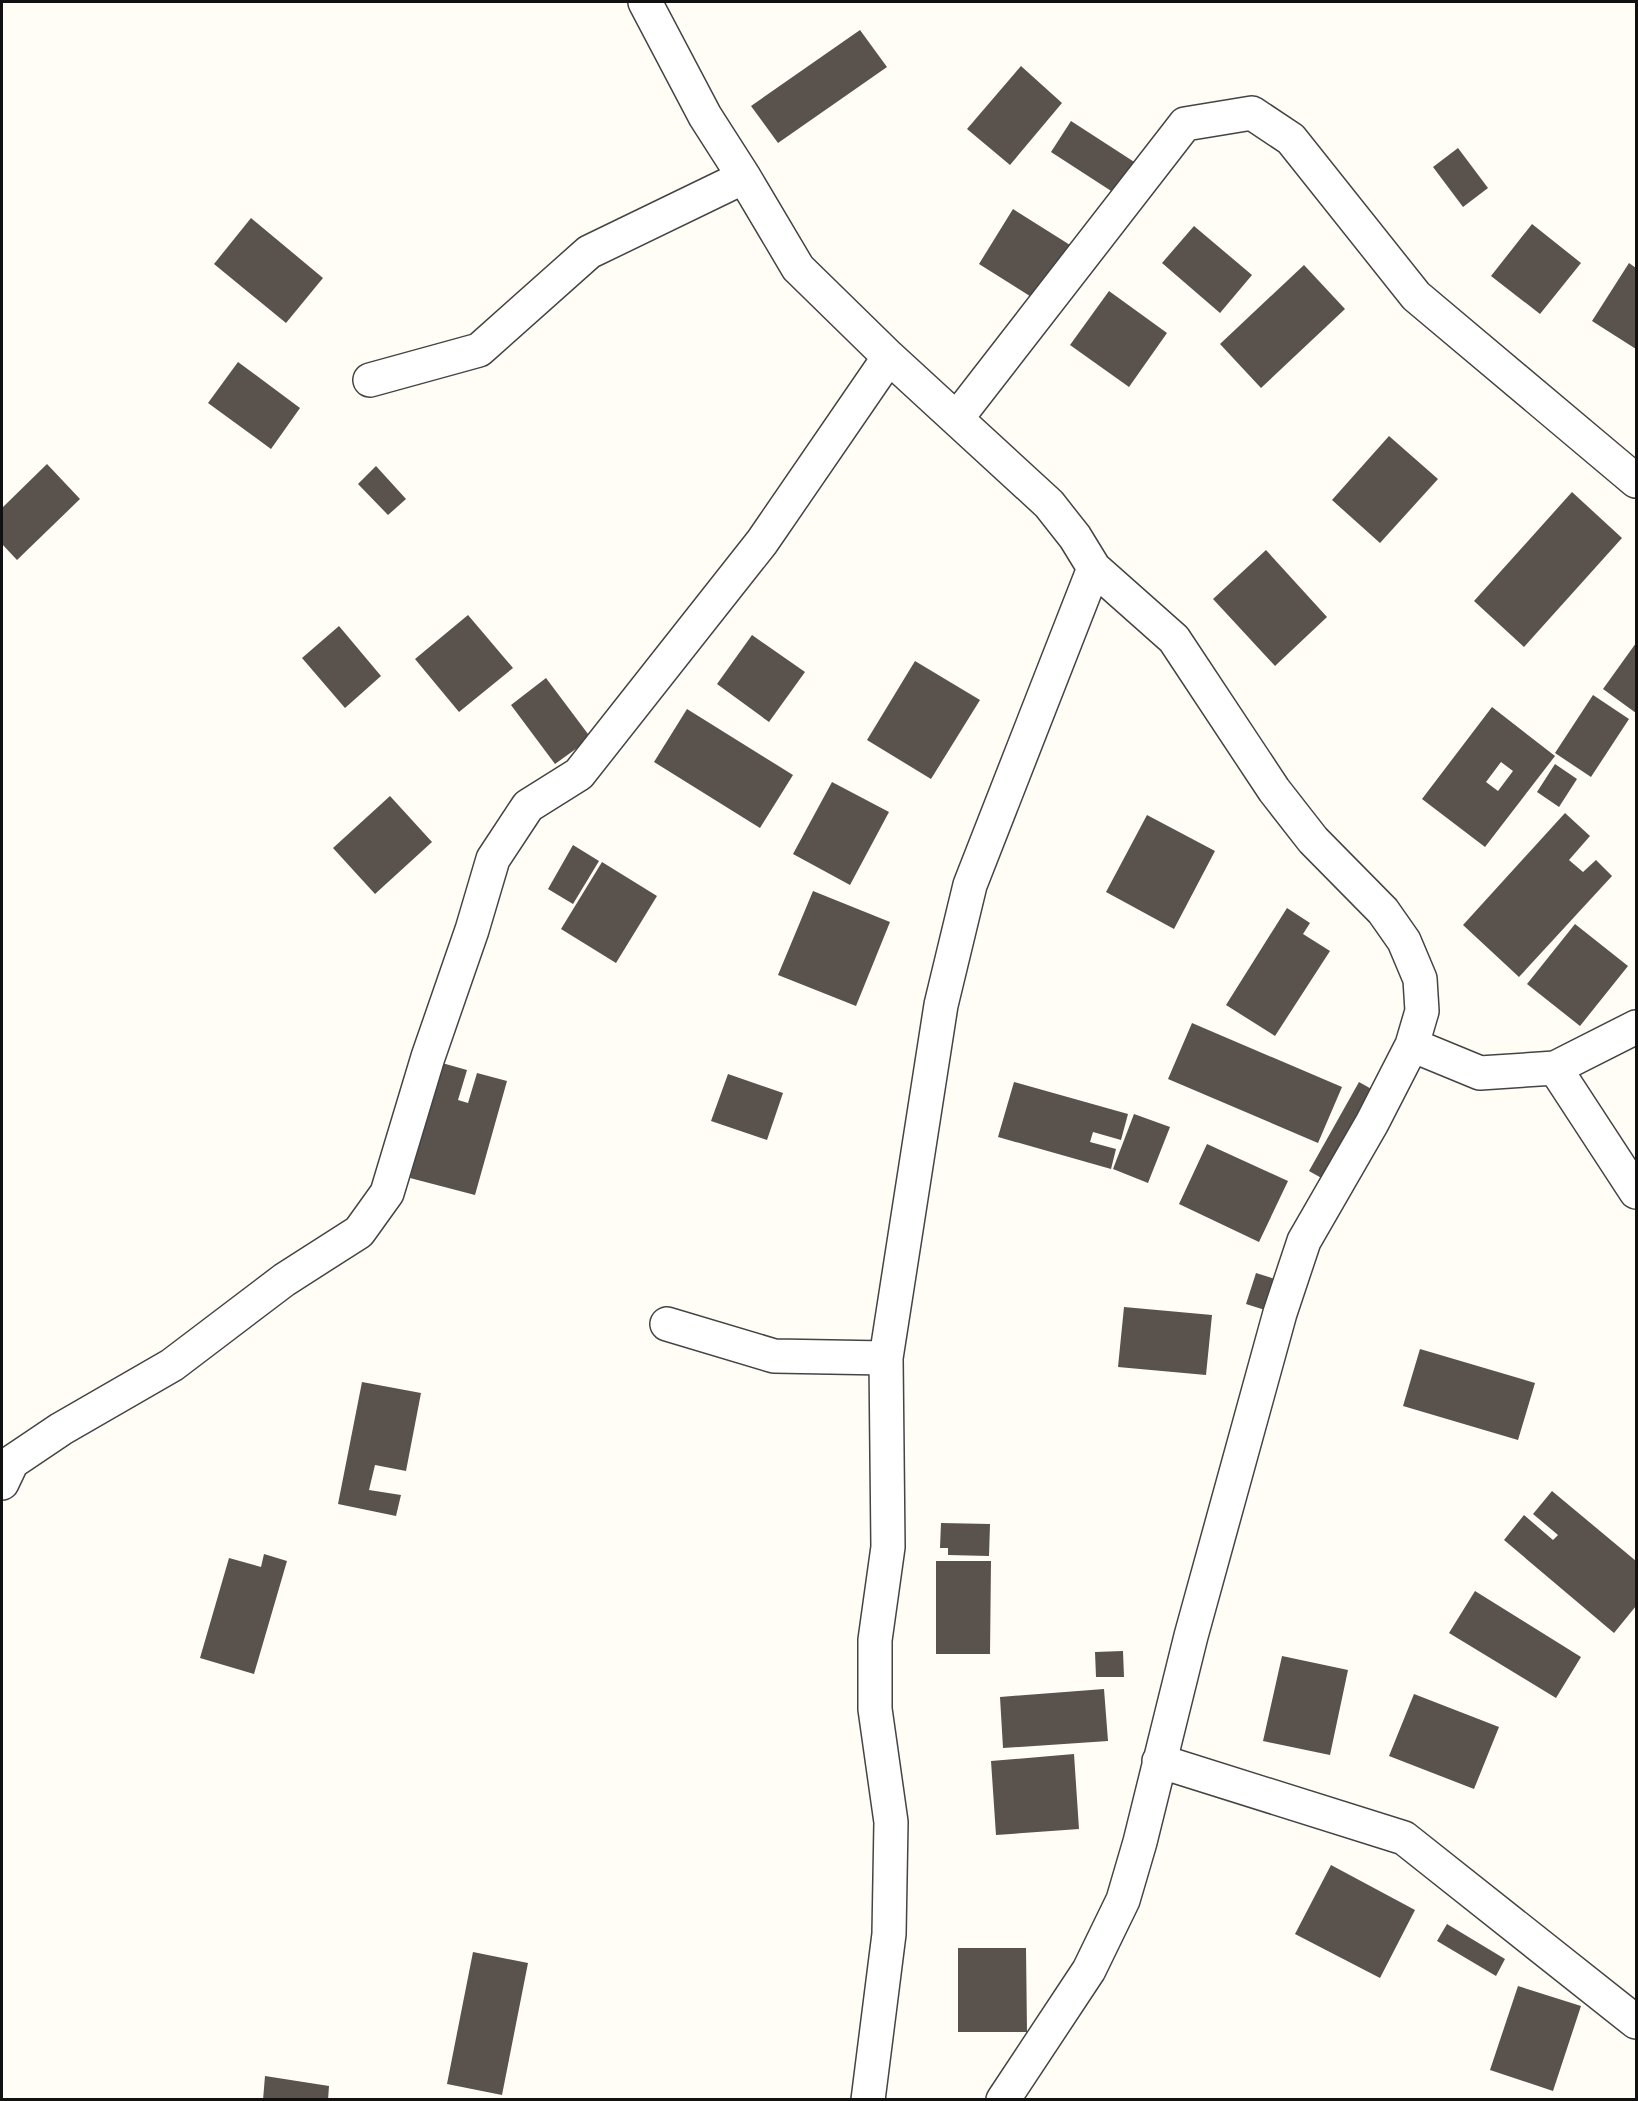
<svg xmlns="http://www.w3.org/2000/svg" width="1638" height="2101" viewBox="0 0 1638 2101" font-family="Literata,serif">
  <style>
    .building { fill: #5a524d; fill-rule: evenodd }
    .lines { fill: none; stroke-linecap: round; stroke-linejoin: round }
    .minor-casing { stroke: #444; stroke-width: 36 }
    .minor { stroke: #fff; stroke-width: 33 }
  </style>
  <rect width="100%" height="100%" fill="#fffdf5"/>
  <path class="building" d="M860 30 887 67 778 143 751 106Z
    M1021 66 1062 103 1010 165 967 129Z
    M1071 121 1142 167 1122 198 1051 152Z
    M1458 148 1488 188 1463 207 1433 167Z
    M1013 209 1078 250 1044 305 979 264Z
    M251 218 323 278 286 323 214 264Z
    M1532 224 1581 263 1540 314 1491 276Z
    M1194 226 1252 275 1220 313 1162 263Z
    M1629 263 1636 268V349L1592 321Z
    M1304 265 1345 309 1261 388 1220 344Z
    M1109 291 1167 333 1129 387 1070 345Z
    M238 362 300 408 271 449 208 403Z
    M1389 436 1438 479 1380 543 1332 500Z
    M47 464 80 499 17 560 2 544V508Z
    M376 466 406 499 388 515 358 484Z
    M1572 492 1622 538 1524 647 1474 601Z
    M1266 550 1327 617 1275 666 1213 599Z
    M468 615 513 668 459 712 415 659Z
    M339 626 381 676 345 708 302 658Z
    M752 635 805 672 769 722 717 684Z
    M1636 643V713L1603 689Z
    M915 661 980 700 931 779 867 740Z
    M546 678 591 738 555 764 511 705Z
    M1593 695 1629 719 1591 777 1555 753Z
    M1492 707 1555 756 1485 847 1422 799ZM1501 762 1513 771 1498 791 1486 782Z
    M687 709 793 775 760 828 654 762Z
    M1555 764 1577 779 1559 807 1537 792Z
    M832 782 889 812 850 885 793 854Z
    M390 796 432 842 375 894 333 848Z
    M1565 813 1590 836 1569 860 1583 872 1596 860 1612 876 1519 977 1463 925Z
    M1147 815 1215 851 1174 929 1106 892Z
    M573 845 599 861 573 904 548 889Z
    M602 862 657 896 616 963 561 929Z
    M813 891 890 922 856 1006 778 975Z
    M1287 908 1310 923 1303 934 1330 951 1275 1036 1226 1005Z
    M1575 924 1628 966 1580 1026 1527 984Z
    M1192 1023 1342 1087 1318 1143 1168 1079Z
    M442 1063 467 1070 458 1100 468 1103 477 1073 507 1081 475 1195 410 1178Z
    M728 1074 783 1093 767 1140 711 1121Z
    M1014 1082 1128 1114 1121 1140 1093 1132 1090 1142 1116 1149 1111 1169 998 1137Z
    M1359 1082 1375 1091 1325 1180 1309 1171Z
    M1134 1114 1170 1127 1148 1183 1113 1169Z
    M1207 1144 1288 1181 1259 1242 1179 1204Z
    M1256 1273 1275 1279 1265 1310 1246 1304Z
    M1124 1307 1212 1315 1206 1375 1118 1367Z
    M1420 1349 1535 1383 1518 1440 1403 1406Z
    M362 1382 421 1393 406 1471 375 1465 369 1490 401 1495 396 1516 338 1504Z
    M1552 1491 1636 1561V1606L1614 1633 1504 1540 1524 1515 1553 1540 1558 1535 1533 1514Z
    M941 1523 990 1524 989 1556 948 1555V1548H940Z
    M264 1554 287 1561 254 1674 200 1658 229 1558 261 1567Z
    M936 1561H991L990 1654H936Z
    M1475 1591 1581 1657 1556 1698 1449 1633Z
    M1123 1651 1124 1677H1096L1095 1652Z
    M1282 1656 1348 1670 1330 1755 1263 1741Z
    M1104 1689 1108 1741 1003 1748 1000 1697Z
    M1414 1694 1499 1727 1474 1789 1389 1756Z
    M1074 1754 1079 1829 996 1835 991 1761Z
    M1331 1865 1415 1910 1380 1978 1295 1934Z
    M1447 1924 1505 1959 1496 1976 1437 1941Z
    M958 1948H1026L1027 2032H958Z
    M473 1952 528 1963 502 2095 447 2084Z
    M1518 1986 1581 2006 1553 2091 1490 2070Z
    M265 2076 329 2086 328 2100H263Z"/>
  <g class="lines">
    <g class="minor-casing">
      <path id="minor" d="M645 2 705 116 744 177 798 268 889 357 1049 504 1075 537 1094 568 970 885 941 1005 886 1358 888 1547 875 1640V1709L891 1822 889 1934 868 2100
        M370 380 479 350 589 252 744 177
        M957 418 1185 124 1252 113 1291 139 1416 296 1636 481
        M1412 1045 1480 1073 1555 1068 1636 1027
        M1555 1068 1636 1192
        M667 1324 774 1356 886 1358
        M2 1483 12 1462 61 1429 172 1365 284 1280 359 1232 387 1193 428 1057 472 930 493 859 528 806 579 774 762 542 889 357
        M1159 1761 1404 1838 1636 2022
        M1003 2100 1089 1970 1123 1900 1140 1842 1191 1636 1280 1313 1304 1241 1372 1123 1412 1045 1422 1011 1420 979 1404 941 1383 911 1313 840 1274 790 1174 639 1094 568"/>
    </g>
    <use href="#minor" class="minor"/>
  </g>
  <rect width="1638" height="2101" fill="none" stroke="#111111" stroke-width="6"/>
</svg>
